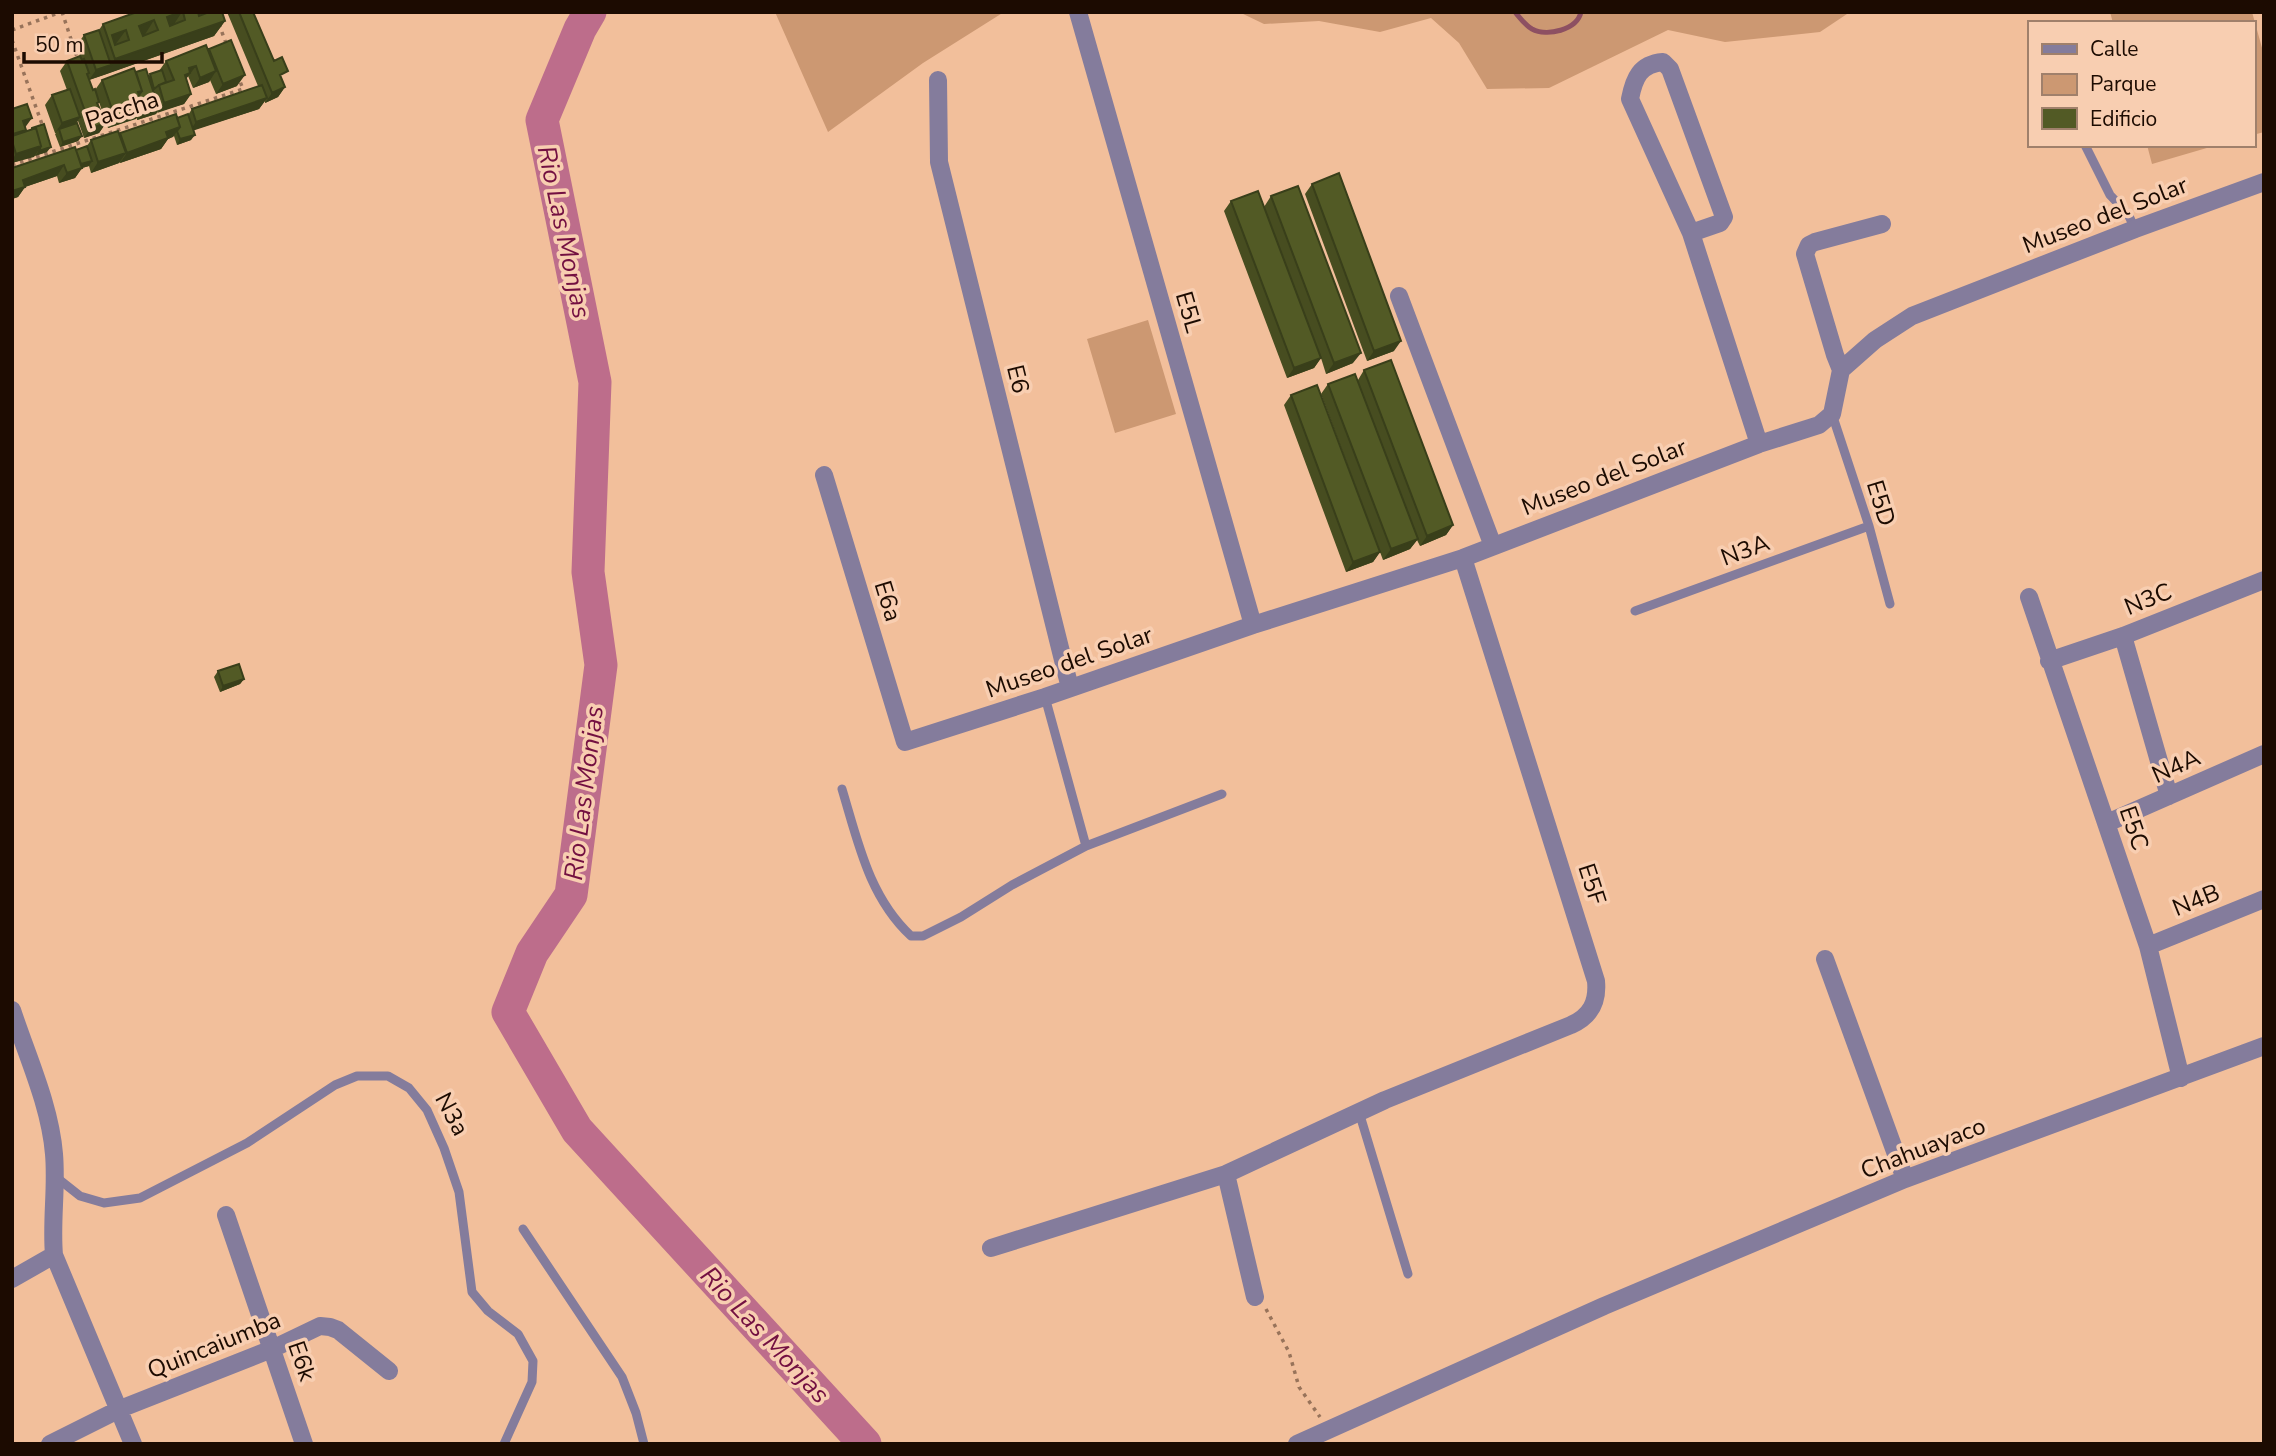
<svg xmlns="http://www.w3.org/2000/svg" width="2276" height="1456" viewBox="0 0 2276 1456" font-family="'Nunito Sans',sans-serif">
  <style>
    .green { fill: #cc9872 }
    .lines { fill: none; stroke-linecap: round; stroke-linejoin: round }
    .stream { stroke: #8d5062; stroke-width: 5 }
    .river { stroke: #bd6d8b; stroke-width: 33 }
    .path { stroke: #98735a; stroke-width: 3.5; stroke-dasharray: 3.5 5; stroke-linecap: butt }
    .service { stroke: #847c9c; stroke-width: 9 }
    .minor { stroke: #847c9c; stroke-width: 18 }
    .wall { fill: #474d20 }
    .shaded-wall { fill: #393f1a }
    .building { fill: #525a25; stroke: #393f1a; stroke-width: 2; fill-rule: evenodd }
    .labels { text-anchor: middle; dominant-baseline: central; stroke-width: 7; stroke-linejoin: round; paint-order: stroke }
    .street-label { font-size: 24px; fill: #1c0b01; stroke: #f8ceb1 }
    .water-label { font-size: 26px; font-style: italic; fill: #731041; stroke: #f8ceb1 }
  </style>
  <rect width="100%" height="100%" fill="#f2bf9b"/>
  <path class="green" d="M775 12H1004L923 63 828 132Z
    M1239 12H1850L1820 32 1725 42 1668 30 1549 88 1487 89 1459 43 1431 18 1380 32 1319 21 1264 24Z
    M2110 12H2252L2264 55V132L2253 135V23H2113Z
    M2147 145H2217L2152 164Z
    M1148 320 1176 414 1115 433 1087 339Z"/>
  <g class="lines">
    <path class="stream" d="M1515 12C1520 18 1525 25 1532 29 1547 37 1577 30 1581 12"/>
    <path class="river" d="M590 12 580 29 542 120 595 382 588 572 601 665 571 895 532 953 508 1012 577 1130 865 1444"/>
    <path class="path" d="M62 12 78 60
      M219 24 227 46
      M12 30 61 12
      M12 40 43 127
      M12 165 243 89 239 79
      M1266 1309 1289 1352 1299 1387 1320 1417"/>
    <path class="service" d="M2085 145 2110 195 2128 214 2135 229
      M1832 414 1869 526 1890 604
      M1635 611 1869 526
      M1045 697 1086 846
      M842 789C858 842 869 897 911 936H923L961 917 1012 885 1086 846 1222 794
      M1359 1112 1408 1274
      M56 1177 80 1196 104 1203 140 1198 247 1143 335 1085 357 1076H388L409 1088 427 1110 444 1148 459 1192 472 1292 488 1311 518 1334 533 1361 532 1382 504 1444
      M523 1229 622 1377 636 1413 644 1444"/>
    <path class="minor" d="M1078 12 1253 625
      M938 80 939 162 1070 688
      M1691 233 1720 223 1724 217 1670 69 1663 62C1640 64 1634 78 1630 99L1691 233 1759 444
      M1399 296 1493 546
      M1841 370 1835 355 1805 254 1809 245 1815 242 1882 224
      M824 475 905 742 1045 697 1253 625 1463 558 1759 444 1819 425 1832 414 1841 370 1875 340 1912 316 2135 229 2264 182
      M2029 597 2148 946 2181 1078
      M2123 636 2169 796
      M2049 661 2123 636 2264 580
      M2107 823 2264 754
      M2148 946 2264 899
      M1825 959 1905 1179
      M12 1010C27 1056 50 1105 54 1154 57 1188 51 1221 54 1255L133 1444
      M1226 1174 1255 1297
      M226 1215 304 1444
      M991 1248 1226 1174 1385 1100 1571 1025C1591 1016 1598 1002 1596 981L1463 558
      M12 1279 54 1255
      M50 1444 120 1409 272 1349 320 1326 330 1327 338 1330 389 1371
      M1297 1444 1604 1306 1905 1179 2264 1046"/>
  </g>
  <path class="wall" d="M137 12H222L225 21 214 36 89 80 93 90H95L102 80 136 72 149 76 150 74 159 71 166 61 208 50 209 49 237 86 216 94 210 80 209 82 193 88 188 76 186 79 191 94 184 104 157 112 156 114 137 120V118L108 128 99 102 98 104 106 123 99 133 84 138 78 121 76 123 82 136 78 141 60 147 55 134 56 133H55L45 105 52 95 67 90 60 71 67 61 80 56 77 45 84 35 99 30 103 24Z
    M227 12H253L285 87 278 97 265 103V101L259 109 193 130 191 140 177 145 174 136 168 139 161 149 120 163V162L119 163 91 173 89 166 82 168 75 178 59 183 57 176 25 187 18 197 12 199V168L87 146 91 140 119 134 120 133 188 115 192 109 258 86Z
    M12 109 25 127 24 132 31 130 32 128 47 152 12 163Z
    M1312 184 1394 351 1367 361 1305 194Z
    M1271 196 1353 363 1326 374 1321 358 1314 368 1287 378 1224 211 1231 201 1264 207Z
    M1364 370 1453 525 1446 535 1420 546 1417 540 1410 549 1383 560 1321 394 1328 384 1358 380Z
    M1291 395 1380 552 1373 562 1346 572 1284 405Z
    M218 671 244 679 240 684 220 692 214 677Z"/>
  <path class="shaded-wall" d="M180 12H182L172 27 156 32 167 17Z
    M154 20 144 36 129 41 139 26Z
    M225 21 214 36 104 75 115 59Z
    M126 30 115 45 112 35Z
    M111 65 104 75 89 80 96 70Z
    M196 66 183 83 178 85 189 68Z
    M216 71 209 82 193 88 200 78Z
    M245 75 237 86 216 94 223 84Z
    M285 87 278 97 265 103 272 93Z
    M191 94 184 104 157 113 164 103Z
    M267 98 259 109 189 132 196 122Z
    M143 108 136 119 108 128 115 118Z
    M159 109 156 114 137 120 141 115Z
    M80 117 73 128 59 129 55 133 62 123Z
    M32 118 24 129 23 121Z
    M106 123 99 133 84 138 91 128Z
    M180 127 173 137 168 139 161 149 120 163 127 153 166 132Z
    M195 135 191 140 177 145 180 139Z
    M82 136 78 141 60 147 63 142Z
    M41 146 34 157 12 163V160L16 154Z
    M51 147 47 152 35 156 39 151Z
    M126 153 119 163 91 173 98 162Z
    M92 161 89 166 82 168 75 178 59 183 67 173 77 166Z
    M64 165 57 176 16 190 23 180Z
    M25 187 18 197 12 199V191Z
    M1401 341 1394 351 1367 361 1374 351Z
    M1361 353 1353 363 1326 374 1334 363Z
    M1321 358 1314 368 1287 378 1294 368Z
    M1453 525 1446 535 1420 546 1427 536Z
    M1418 539 1410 549 1383 560 1391 549Z
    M1380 552 1373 562 1346 572 1353 562Z
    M244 679 240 684 220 692 223 686Z"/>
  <path class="building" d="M137 12H180L167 17 170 26 185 20 183 12H198L199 16 209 12H222L225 21 115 59 103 24ZM154 20 158 30 143 36 139 26ZM126 30 129 40 115 45 112 35Z
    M239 12H253L274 61 282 57 288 71 280 75 285 87 272 93Z
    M99 30 111 65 96 70 84 35Z
    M231 40 245 75 223 84 209 49Z
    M206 45 216 71 200 78 196 66 189 68 190 73 185 75 191 94 164 103 159 85 174 80 166 61Z
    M80 56 82 60 84 59 89 73 87 74 93 90 95 89 99 102 97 103 106 123 91 128 67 61Z
    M134 68 142 91 138 92 143 108 115 118 102 80Z
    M146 69 159 109 141 115 140 113 143 108 139 95 142 91 136 72Z
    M162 70 166 82 159 85 154 89 150 74Z
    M262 85 267 98 196 122 192 109Z
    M70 89 80 117 62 123 52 95Z
    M27 104 32 118 23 121 26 130 13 134 12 109Z
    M176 114 180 127 166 132 168 138 127 153 120 133Z
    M188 114 195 135 180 139 177 131 180 127 177 118Z
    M77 123 82 136 63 142 59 129Z
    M44 124 51 147 39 151 41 146 36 128 32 129V128Z
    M36 128 41 146 16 154 12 141V136Z
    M118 131 126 153 98 162 91 140Z
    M87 146 92 161 81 164 76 150Z
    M75 147 82 168 67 173 64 165 23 180 25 187 12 191V168Z
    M1339 173 1401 341 1374 351 1312 184Z
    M1298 186 1361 353 1334 363 1271 196Z
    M1258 191 1321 358 1294 368 1231 201Z
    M1391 360 1453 525 1427 536 1364 370Z
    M1355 374 1418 539 1391 549 1328 384Z
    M1317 385 1380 552 1353 562 1291 395Z
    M239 664 244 679 223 686 218 671Z"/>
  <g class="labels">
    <g class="street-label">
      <text transform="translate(122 110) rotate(-18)">Paccha</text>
      <text transform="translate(2105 215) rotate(-21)">Museo del Solar</text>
      <text transform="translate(1189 312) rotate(74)">E5L</text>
      <text transform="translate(1018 379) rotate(76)">E6</text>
      <text transform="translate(1604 477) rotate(-21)">Museo del Solar</text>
      <text transform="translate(1881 503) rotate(73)">E5D</text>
      <text transform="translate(1745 550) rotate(-20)">N3A</text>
      <text transform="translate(2148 599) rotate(-22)">N3C</text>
      <text transform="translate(888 601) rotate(73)">E6a</text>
      <text transform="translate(1069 662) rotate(-19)">Museo del Solar</text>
      <text transform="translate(2176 766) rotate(-24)">N4A</text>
      <text transform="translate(2134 828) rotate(71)">E5C</text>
      <text transform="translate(1592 884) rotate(72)">E5F</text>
      <text transform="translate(2196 900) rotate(-22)">N4B</text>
      <text transform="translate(452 1114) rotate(62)">N3a</text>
      <text transform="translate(1923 1148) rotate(-21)">Chahuayaco</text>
      <text transform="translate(214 1345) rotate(-22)">Quincaiumba</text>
      <text transform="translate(302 1361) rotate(71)">E6k</text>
    </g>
    <g class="water-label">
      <text transform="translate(564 232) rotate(78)">Rio Las Monjas</text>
      <text transform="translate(584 793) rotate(-83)">Rio Las Monjas</text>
      <text transform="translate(765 1335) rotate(47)">Rio Las Monjas</text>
    </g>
  </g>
  <rect width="2276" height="1456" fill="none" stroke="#1c0b01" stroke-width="28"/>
  <rect x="2028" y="21" width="228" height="126" fill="#f8ceb1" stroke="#a0806b" stroke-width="2"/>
  <rect x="2042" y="44" width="35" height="10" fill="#847c9c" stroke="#a0806b" stroke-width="2"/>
  <text x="2090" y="56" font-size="21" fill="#1c0b01">Calle</text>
  <rect x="2042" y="74" width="35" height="21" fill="#cc9872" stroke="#a0806b" stroke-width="2"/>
  <text x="2090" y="91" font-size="21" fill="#1c0b01">Parque</text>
  <rect x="2042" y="108" width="35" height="21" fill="#525a25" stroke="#a0806b" stroke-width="2"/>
  <text x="2090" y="126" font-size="21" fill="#1c0b01">Edificio</text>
  <path d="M24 52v10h138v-10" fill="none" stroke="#1c0b01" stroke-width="3.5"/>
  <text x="35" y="52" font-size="21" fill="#1c0b01" stroke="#f8ceb1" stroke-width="5" paint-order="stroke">50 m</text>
</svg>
